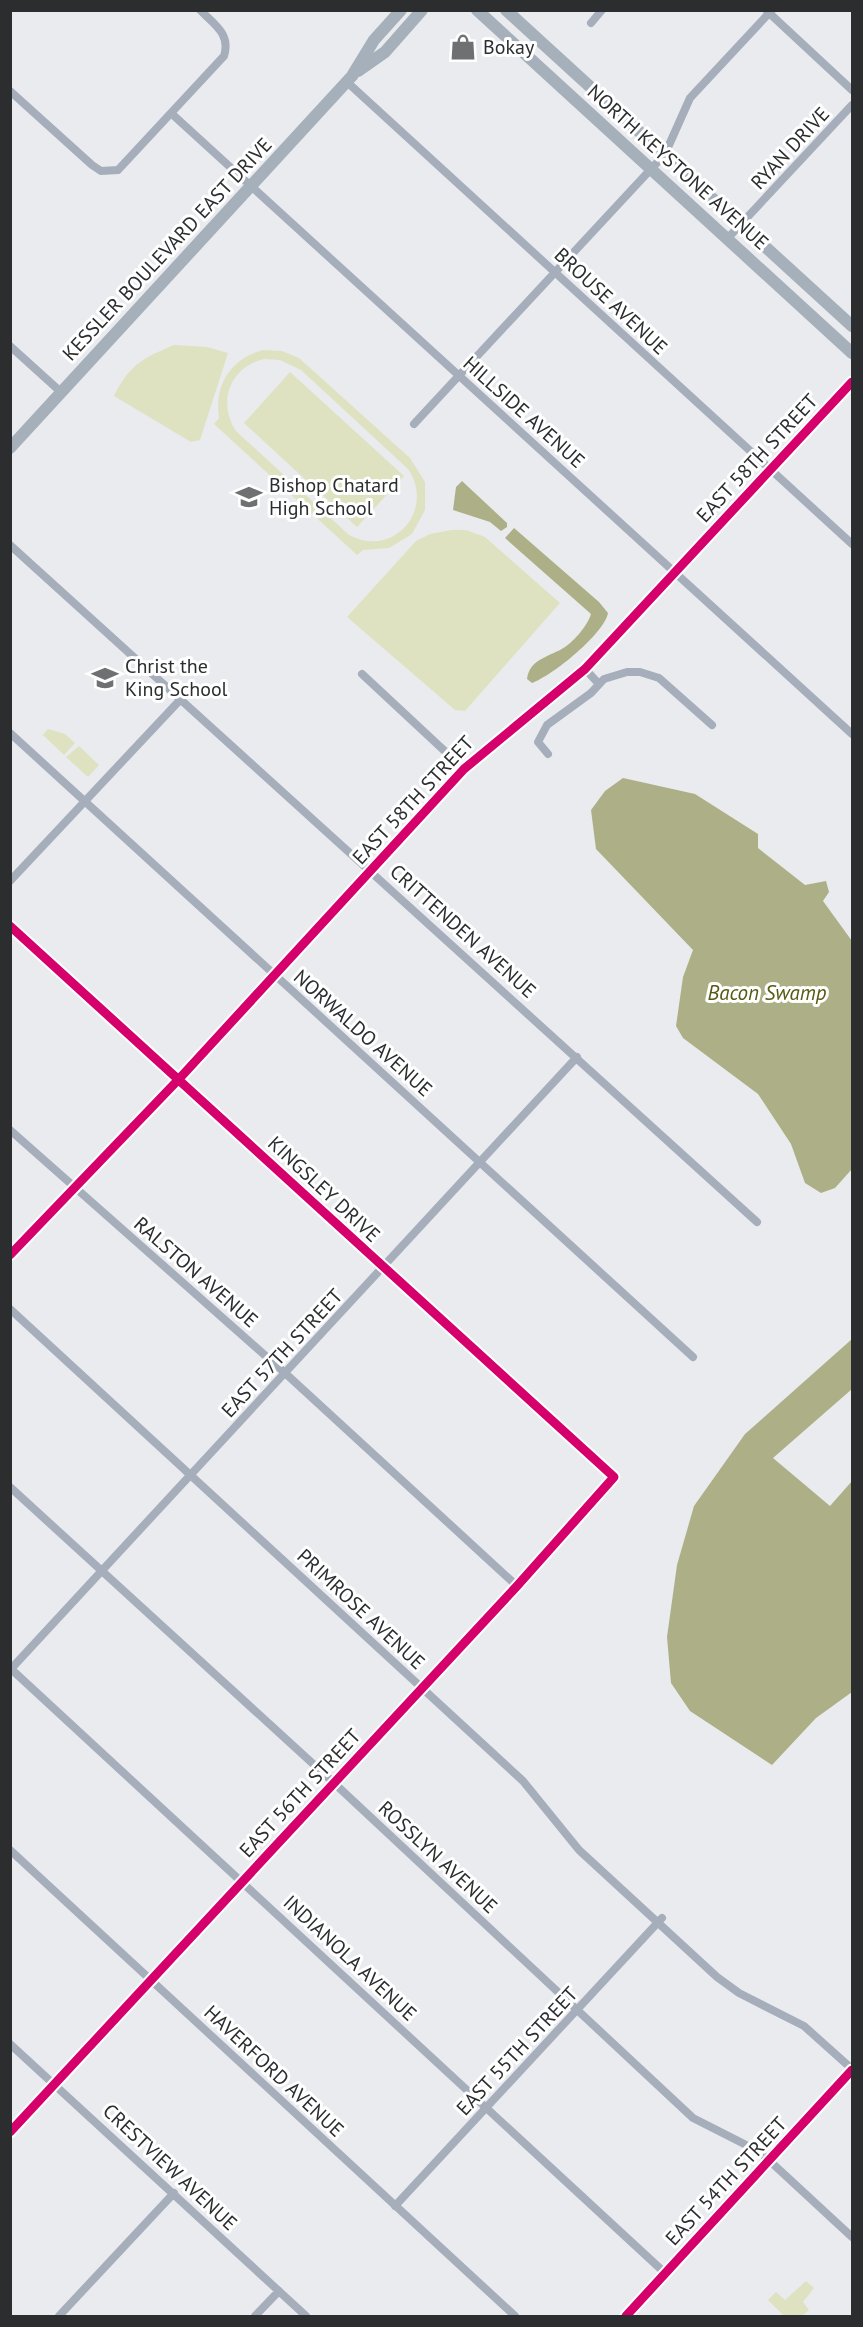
<svg xmlns="http://www.w3.org/2000/svg" width="863" height="2327" viewBox="0 0 863 2327" font-family="'PT Sans',sans-serif">
  <style>
    .green { fill: #dfe2c1; fill-rule: evenodd }
    .water { fill: #adb086 }
    .lines { fill: none; stroke-linecap: round; stroke-linejoin: round }
    .street { stroke: #a5aeba; stroke-width: 8 }
    .secondary { stroke: #a3adb9; stroke-width: 12 }
    .primary { stroke: #a6b0bb; stroke-width: 12 }
    .cycleway-casing { stroke: #fff; stroke-width: 13 }
    .cycleway { stroke: #d6006c; stroke-width: 9 }
    .labels { text-anchor: middle; dominant-baseline: central; stroke-width: 6; stroke-linejoin: round; paint-order: stroke }
    .poi-label { font-size: 20px; fill: #2b2d2e; stroke: #fff; text-anchor: start }
    .street-label { font-size: 20px; fill: #2b2d2e; stroke: #fff }
    .water-label { font-size: 21px; font-style: italic; fill: #585b13; stroke: #fff }
  </style>
  <rect width="100%" height="100%" fill="#e9ebee"/>
  <path class="green" d="M174 345 207 347 228 353 200 440 191 442 114 396C129 365 143 358 174 345Z
    M263 350 282 351 299 358 410 458 425 482V510L412 534 389 548 363 550 357 555 214 424 219 418C214 385 231 358 263 350ZM264 359 280 360 301 370 408 469C436 510 393 559 349 535L236 431C217 402 230 367 264 359Z
    M290 372 404 476 357 527 244 423Z
    M452 530H466L485 537 560 603 465 711 455 710 347 617 416 541 430 534Z
    M48 729 65 734 75 743 64 755 43 735Z
    M79 746 99 765 88 777 66 757Z
    M806 2281 814 2288 803 2302 809 2310 802 2316H784L768 2300 776 2292 785 2300Z"/>
  <path class="water" d="M462 481 507 523V527L501 531 490 522 453 510 456 487Z
    M514 528 599 602 608 613C604 634 552 676 532 683L527 679C530 658 550 657 565 647 574 641 588 625 591 614L505 538Z
    M623 778 695 794 758 834V848L805 885 826 881 829 892 823 901 852 941V1169L835 1188 821 1193 805 1183 791 1144 758 1094 683 1038 676 1026 683 977 693 950 596 849 591 810 605 791Z
    M852 1339V1389L773 1458 830 1506 852 1481V1692L816 1718 772 1765 690 1711 671 1683 667 1637 677 1565 694 1506 745 1434Z"/>
  <g class="lines">
    <path class="street" d="M767 11 852 90
      M591 23 602 10
      M347 82 852 544
      M10 91 92 165 101 171 118 170 224 56C231 34 214 24 200 10
      M172 114 852 734
      M727 239 852 105
      M10 346 62 393
      M414 424 665 154 690 98 772 10
      M10 545 757 1222
      M585 669 599 684
      M362 674 464 769
      M10 733 693 1357
      M548 754 538 742 547 725 591 693 604 679 627 672H640L659 678 712 725
      M10 881 180 700
      M10 926 614 1477 517 1586 10 2132
      M10 1130 285 1373 517 1586
      M10 1255 179 1079 464 769 585 669 852 382
      M10 1309 523 1781 579 1850 717 1977 739 1993 804 2026 852 2069
      M10 1487 334 1783 693 2118 760 2152 852 2237
      M10 1668 665 2273
      M10 1670 577 1057
      M10 1850 515 2316
      M10 2044 306 2316
      M395 2206 662 1918
      M59 2316 174 2193
      M255 2316 279 2291"/>
    <path class="secondary" d="M626 2316 852 2070"/>
    <path class="primary" d="M477 10 852 353
      M506 10 852 326
      M358 71 385 52 422 10
      M10 448 352 76 374 40 401 10"/>
    <g class="cycleway-casing">
      <path id="cycleway" d="M10 926 614 1477 517 1586 10 2132
        M10 1255 179 1079 464 769 585 669 852 382
        M626 2316 852 2070"/>
    </g>
    <use href="#cycleway" class="cycleway"/>
  </g>
  <defs>
    <g id="shop-bare" transform="scale(2.07)"><path d="M-5-2.5h2.3a2.7 3.5 0 0 1 5.4 0H5L5.5 6h-11ZM-1.5-2.5h3a1.5 2.3 0 0 0-3 0Z" fill="#6e7071" stroke="#fff" stroke-width="2.5" paint-order="stroke"/></g>
    <g id="school-bare" transform="scale(2.07)"><path d="M0-5L7-2L0 1L-7-2ZM-4 1L0 2.5L4 1V4Q0 6-4 4Z" fill="#6e7071" stroke="#fff" stroke-width="2.5" paint-order="stroke"/></g>
  </defs>
  <g fill-rule="evenodd">
    <use href="#shop-bare" x="463" y="47"/>
    <use href="#school-bare" x="249" y="497"/>
    <use href="#school-bare" x="105" y="678"/>
  </g>
  <g class="labels">
    <g class="poi-label">
      <text x="483" y="47">Bokay</text>
      <text x="269" y="485">Bishop Chatard<tspan x="269" dy="23">High School</tspan></text>
      <text x="125" y="666">Christ the<tspan x="125" dy="23">King School</tspan></text>
    </g>
    <g class="street-label">
      <text transform="translate(790 148) rotate(-47)">RYAN DRIVE</text>
      <text transform="translate(678 167) rotate(42)">NORTH KEYSTONE AVENUE</text>
      <text transform="translate(167 249) rotate(-47)">KESSLER BOULEVARD EAST DRIVE</text>
      <text transform="translate(611 301) rotate(43)">BROUSE AVENUE</text>
      <text transform="translate(524 412) rotate(42)">HILLSIDE AVENUE</text>
      <text transform="translate(757 458) rotate(-47)">EAST 58TH STREET</text>
      <text transform="translate(413 800) rotate(-47)">EAST 58TH STREET</text>
      <text transform="translate(463 931) rotate(42)">CRITTENDEN AVENUE</text>
      <text transform="translate(363 1033) rotate(42)">NORWALDO AVENUE</text>
      <text transform="translate(324 1189) rotate(43)">KINGSLEY DRIVE</text>
      <text transform="translate(196 1272) rotate(41)">RALSTON AVENUE</text>
      <text transform="translate(282 1353) rotate(-47)">EAST 57TH STREET</text>
      <text transform="translate(361 1609) rotate(43)">PRIMROSE AVENUE</text>
      <text transform="translate(300 1793) rotate(-47)">EAST 56TH STREET</text>
      <text transform="translate(438 1857) rotate(43)">ROSSLYN AVENUE</text>
      <text transform="translate(350 1958) rotate(43)">INDIANOLA AVENUE</text>
      <text transform="translate(517 2051) rotate(-47)">EAST 55TH STREET</text>
      <text transform="translate(274 2071) rotate(43)">HAVERFORD AVENUE</text>
      <text transform="translate(170 2167) rotate(43)">CRESTVIEW AVENUE</text>
      <text transform="translate(726 2181) rotate(-47)">EAST 54TH STREET</text>
    </g>
    <g class="water-label">
      <text x="767" y="992">Bacon Swamp</text>
    </g>
  </g>
  <rect width="863" height="2327" fill="none" stroke="#2b2d2e" stroke-width="24"/>
</svg>
